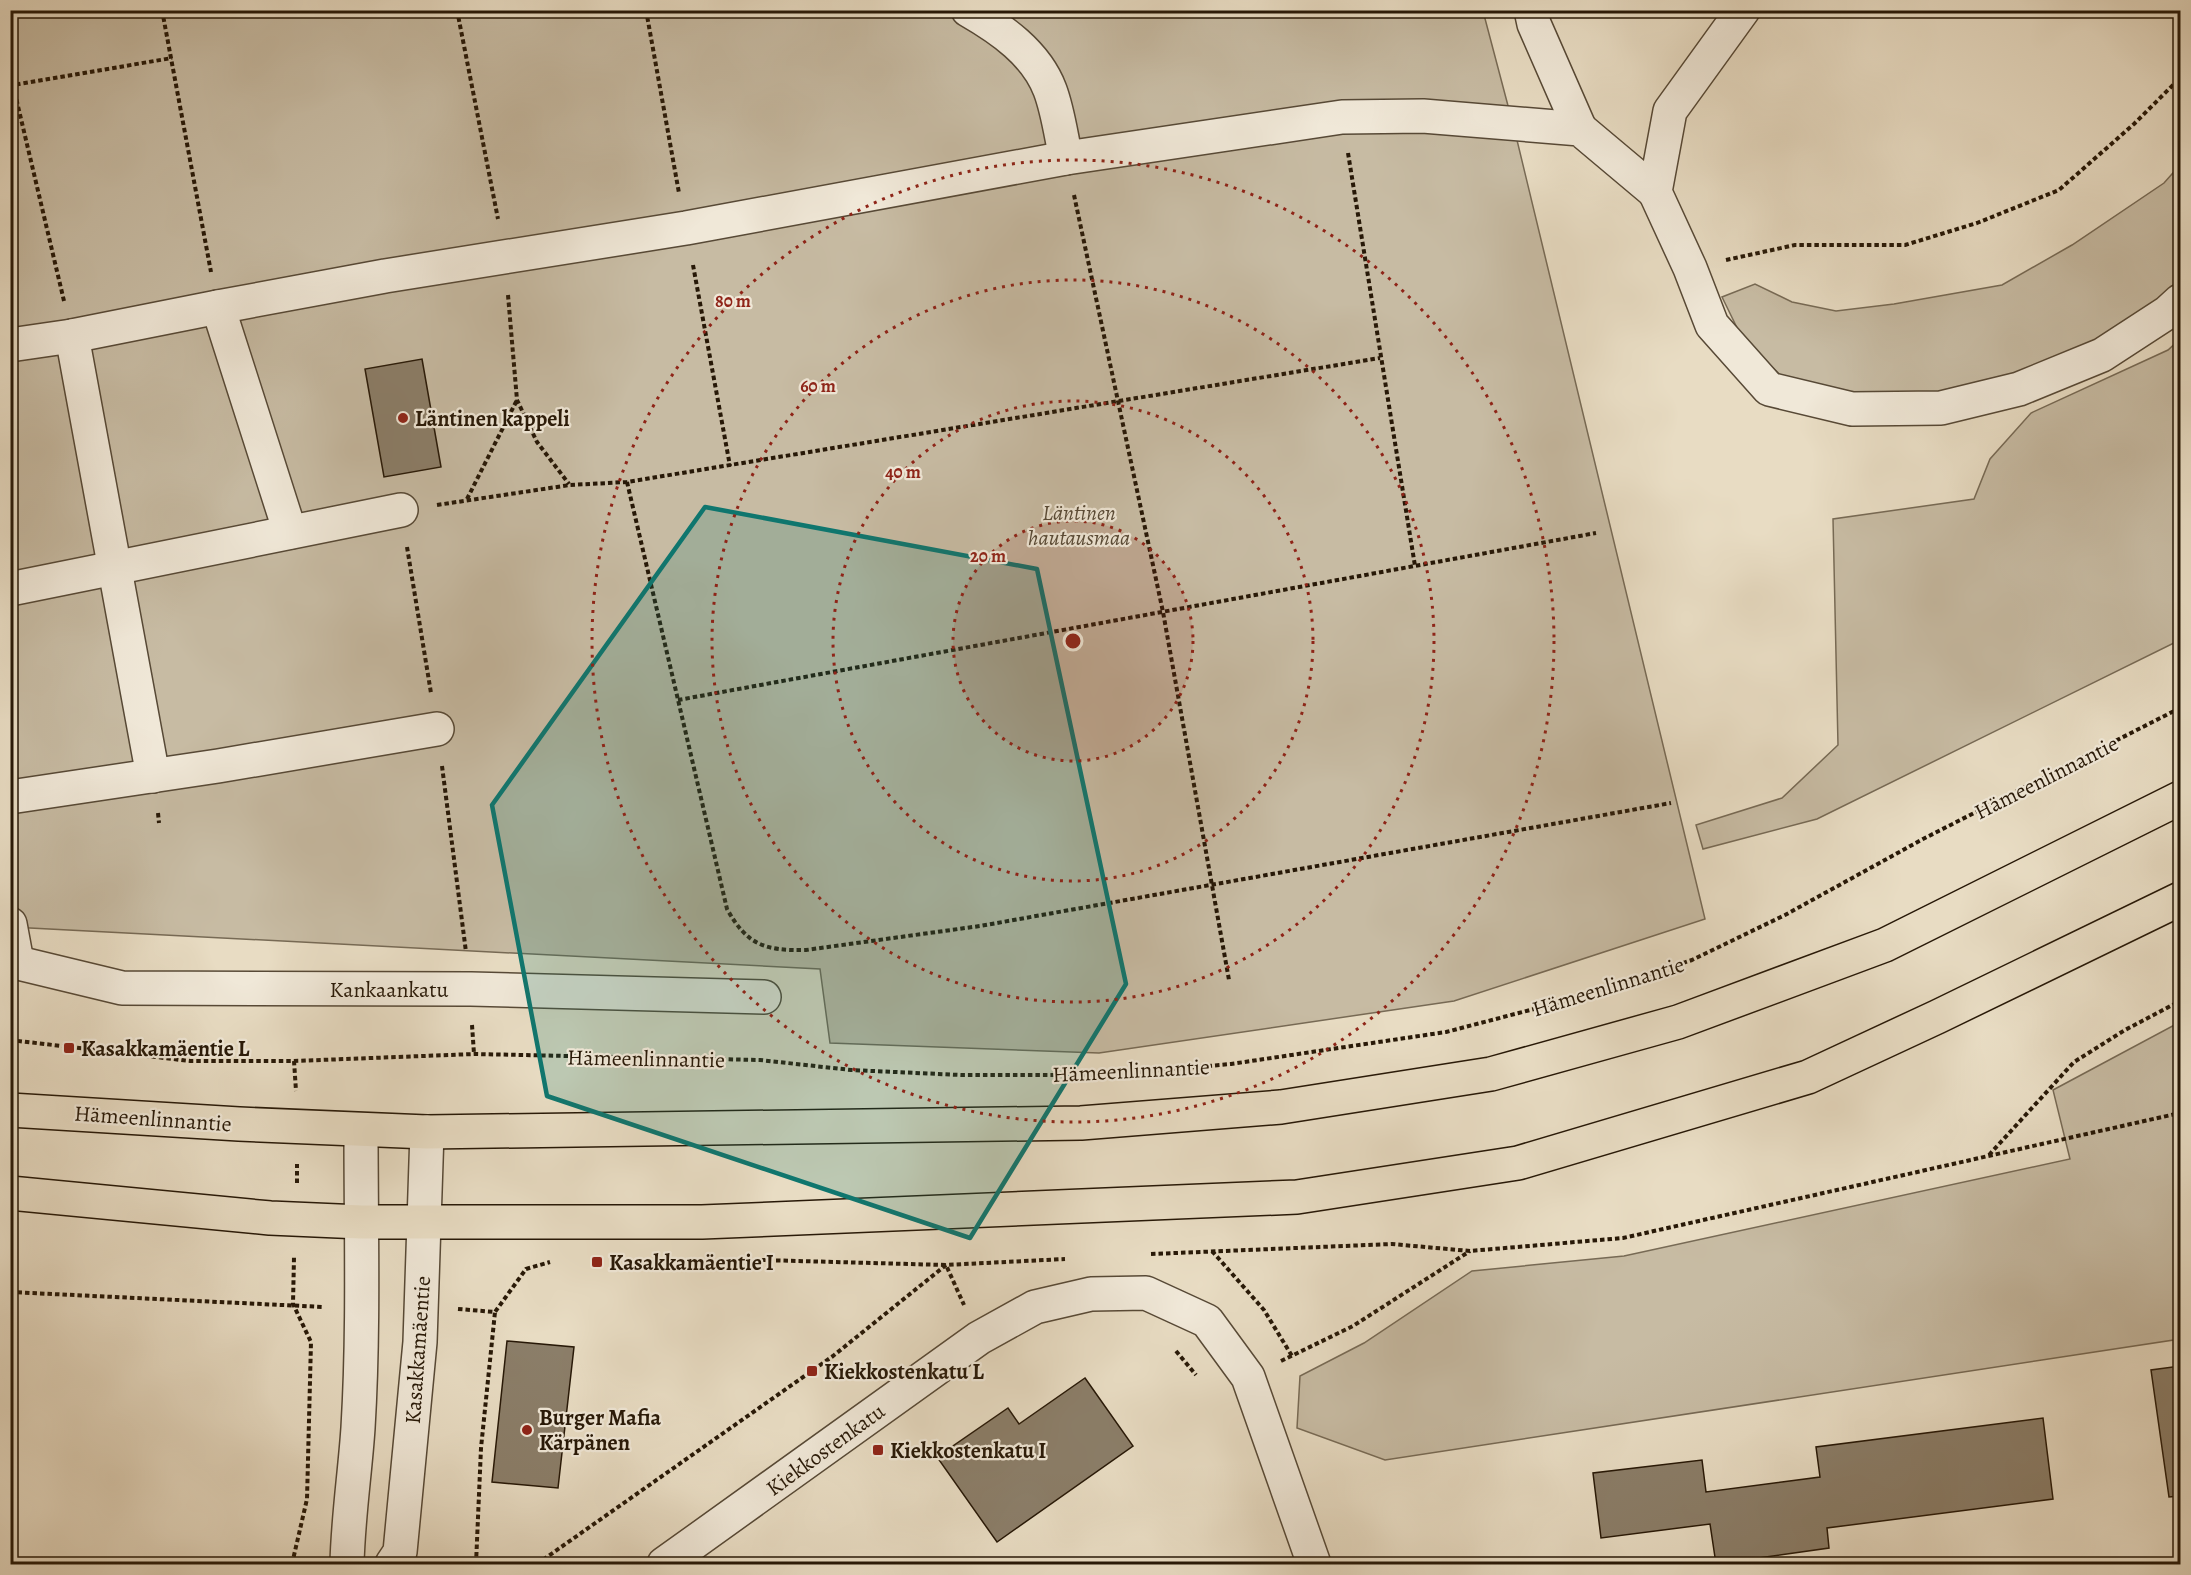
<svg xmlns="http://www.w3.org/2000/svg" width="2191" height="1575" font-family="Alegreya,serif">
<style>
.green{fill:#c7bba3;stroke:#776a55;stroke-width:1.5}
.building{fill:#8b7e69;stroke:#271807;stroke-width:1.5}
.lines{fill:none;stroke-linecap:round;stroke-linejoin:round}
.minor-casing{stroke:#574936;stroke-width:36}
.major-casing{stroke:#271807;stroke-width:36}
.path{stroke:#271807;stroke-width:4;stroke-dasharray:4.5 3;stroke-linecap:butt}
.minor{stroke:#f0e8d8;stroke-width:33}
.major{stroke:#e8dcc3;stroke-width:33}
.marked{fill:#0f766e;fill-opacity:0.2;stroke:#0f766e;stroke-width:4.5;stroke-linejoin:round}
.ring{fill:none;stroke:#8f2418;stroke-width:3;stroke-dasharray:3 6}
.poi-dot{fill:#8f2418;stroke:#f0e8d8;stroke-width:2}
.labels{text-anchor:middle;stroke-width:4.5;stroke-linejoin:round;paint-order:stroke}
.poi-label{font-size:22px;font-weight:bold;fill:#271807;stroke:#f0e8d8;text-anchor:start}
.park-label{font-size:22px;font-style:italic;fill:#574936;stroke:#f0e8d8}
.street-label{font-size:22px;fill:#271807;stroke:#f0e8d8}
.centre{fill:#8f2418;stroke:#f0e8d8;stroke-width:3}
.ring-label{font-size:18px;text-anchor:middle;font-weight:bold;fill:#8f2418;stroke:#f0e8d8;stroke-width:4.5;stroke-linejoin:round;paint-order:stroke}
</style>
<rect width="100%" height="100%" fill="#e8dcc3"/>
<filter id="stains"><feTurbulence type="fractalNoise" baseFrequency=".00333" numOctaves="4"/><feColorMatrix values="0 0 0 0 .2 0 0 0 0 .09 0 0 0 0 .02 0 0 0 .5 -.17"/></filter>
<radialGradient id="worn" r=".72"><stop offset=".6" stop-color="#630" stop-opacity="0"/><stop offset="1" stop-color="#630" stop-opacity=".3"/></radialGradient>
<g class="green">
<polygon points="10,11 1483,11 1516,136 1705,919 1454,1001 1099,1053 830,1043 820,969 11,927"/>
<polygon points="2180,165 2180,280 2124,330 2041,372 1926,395 1851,397 1789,383 1743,340 1722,297 1755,284 1792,302 1836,311 1894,304 2002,285 2072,245 2164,183"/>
<polygon points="2180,339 2180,640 1817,819 1703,849 1696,825 1782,798 1838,745 1833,519 1974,499 1990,459 2031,413 2168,350"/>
<polygon points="2180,1022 2180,1339 1385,1460 1297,1428 1300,1376 1364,1343 1472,1271 1624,1256 2070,1159 2053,1090"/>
</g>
<g class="building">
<polygon points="422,359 441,467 384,477 365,369"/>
<polygon points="507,1341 574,1347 558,1488 492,1482"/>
<polygon points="2180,1366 2180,1496 2169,1497 2151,1370"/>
<polygon points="1085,1378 1133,1446 997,1542 937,1457 1008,1408 1019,1424"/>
<polygon points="2043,1418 2053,1499 1827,1528 1829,1548 1716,1564 1710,1524 1601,1538 1593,1473 1702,1460 1706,1492 1820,1477 1816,1447"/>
</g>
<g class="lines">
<g class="minor-casing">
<g id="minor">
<path d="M968,10c33,19 68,43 82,80 8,21 11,46 16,68"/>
<polyline points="1531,10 1534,24 1580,129"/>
<polyline points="1743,10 1670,111 1655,192 1690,268 1712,325 1769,389 1852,409 1941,408 2019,389 2102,355 2168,312 2180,301"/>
<polyline points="218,307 290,532"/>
<polyline points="72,336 153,776"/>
<polyline points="10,345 72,336 218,307 385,276 686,228 1066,158 1342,117 1423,116 1580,129 1655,192"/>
<polyline points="10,589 401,510"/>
<polyline points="10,797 218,766 437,729"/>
<polyline points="10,924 17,962"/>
<polyline points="10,961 122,988 471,989 764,997"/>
<path d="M347,1564c1,-46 8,-91 11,-136 6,-99 3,-199 3,-298"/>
<polyline points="392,1564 400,1552 420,1342 427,1132"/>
<polyline points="664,1564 979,1338 1035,1307 1091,1294 1146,1293 1207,1321 1248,1377 1314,1564"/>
</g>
</g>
<g class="major-casing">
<g id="major">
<polyline points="10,1110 239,1124 427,1132 1081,1123 1281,1107 1491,1074 1678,1022 1885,945 2180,798"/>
<polyline points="10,1193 270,1218 361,1222 702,1222 1297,1197 1518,1163 1808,1077 1937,1017 2180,899"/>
</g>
</g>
<g class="path">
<polyline points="162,10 211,272"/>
<polyline points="457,10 498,219"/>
<polyline points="646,10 679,193"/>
<polyline points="1348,153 1415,566"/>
<polyline points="1074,195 1163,612 1229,980"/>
<polyline points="1726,260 1795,245 1905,245 1977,223 2059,190 2134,124 2180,78"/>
<polyline points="693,265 730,466"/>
<polyline points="508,295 517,400 537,442 569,484"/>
<polyline points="64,301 13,85 172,58"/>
<path d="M627,482l100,427c20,36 38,42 79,41l174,-24 691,-123"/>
<polyline points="467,499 517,400"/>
<polyline points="437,505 570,485 627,482 1380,358"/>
<polyline points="407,547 431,693"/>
<polyline points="678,700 1596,533"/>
<polyline points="442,766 466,952"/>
<polyline points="158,813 159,823"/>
<polyline points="472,1025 474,1054"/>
<polyline points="10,1040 190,1061 294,1061 474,1054 760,1060 851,1070 961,1075 1106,1075 1231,1064 1446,1032 1576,998 1692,960 1785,915 1923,839 2180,708"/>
<polyline points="294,1061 296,1091"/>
<polyline points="1989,1155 2074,1062 2125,1030 2180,1001"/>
<polyline points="297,1183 297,1164"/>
<polyline points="1212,1251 1264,1310 1292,1356"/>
<polyline points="1151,1254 1392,1244 1470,1251 1623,1238 2180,1113"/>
<polyline points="761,1260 946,1265 964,1305"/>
<polyline points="10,1292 324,1307"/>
<polyline points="458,1309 495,1312 526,1269 550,1262"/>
<polyline points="1176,1351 1196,1375"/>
<polyline points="1281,1361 1353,1326 1470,1251"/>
<polyline points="292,1564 307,1499 311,1342 293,1304 294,1257"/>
<polyline points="476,1564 481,1448 495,1312"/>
<polyline points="537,1564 833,1356 946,1265 1065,1259"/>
</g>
<use href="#minor" class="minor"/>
<use href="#major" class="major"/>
</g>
<path class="marked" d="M705,507l332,62 89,415 -156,254 -423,-142 -55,-291z"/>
<circle cx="1073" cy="641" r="120" fill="#8f2418" fill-opacity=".12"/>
<g class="ring">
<circle cx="1073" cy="641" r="120"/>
<circle cx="1073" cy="641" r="240"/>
<circle cx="1073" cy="641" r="361"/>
<circle cx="1073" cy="641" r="481"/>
</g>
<g class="poi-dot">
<circle cx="403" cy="418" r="6"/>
<rect x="63" y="1042" width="12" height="12" rx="3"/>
<rect x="591" y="1256" width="12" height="12" rx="3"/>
<rect x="806" y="1365" width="12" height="12" rx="3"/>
<circle cx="527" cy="1430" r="6"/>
<rect x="872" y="1444" width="12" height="12" rx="3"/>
</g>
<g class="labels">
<g class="poi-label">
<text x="415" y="426">Läntinen kappeli</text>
<text x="81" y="1056">Kasakkamäentie L</text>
<text x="609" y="1270">Kasakkamäentie I</text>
<text x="824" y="1379">Kiekkostenkatu L</text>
<text x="539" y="1425">Burger Mafia<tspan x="539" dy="25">Kärpänen</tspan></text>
<text x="890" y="1458">Kiekkostenkatu I</text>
</g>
<g class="park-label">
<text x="1079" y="520">Läntinen<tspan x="1079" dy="25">hautausmaa</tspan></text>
</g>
<g class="street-label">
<text transform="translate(2046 777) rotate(-27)" y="8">Hämeenlinnantie</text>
<text transform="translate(1608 986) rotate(-17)" y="8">Hämeenlinnantie</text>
<text x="389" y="997">Kankaankatu</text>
<text transform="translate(646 1058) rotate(1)" y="8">Hämeenlinnantie</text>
<text transform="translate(1131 1070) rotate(-3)" y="8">Hämeenlinnantie</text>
<text transform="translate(153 1118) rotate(4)" y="8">Hämeenlinnantie</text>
<text transform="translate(417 1350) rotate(-86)" y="8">Kasakkamäentie</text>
<text transform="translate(825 1449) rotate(-36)" y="8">Kiekkostenkatu</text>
</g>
</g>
<circle cx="1073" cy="641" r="9" class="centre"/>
<g class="ring-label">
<text x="733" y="307">80 m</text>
<text x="818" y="392">60 m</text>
<text x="903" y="478">40 m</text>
<text x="988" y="562">20 m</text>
</g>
<rect width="2191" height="1575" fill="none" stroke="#e8dcc3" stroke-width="36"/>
<rect x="12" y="12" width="2167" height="1551" fill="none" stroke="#271807" stroke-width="3"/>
<rect x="18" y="18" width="2155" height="1539" fill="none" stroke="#271807" stroke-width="1.5"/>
<rect width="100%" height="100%" filter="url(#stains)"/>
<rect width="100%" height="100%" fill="url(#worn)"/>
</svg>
